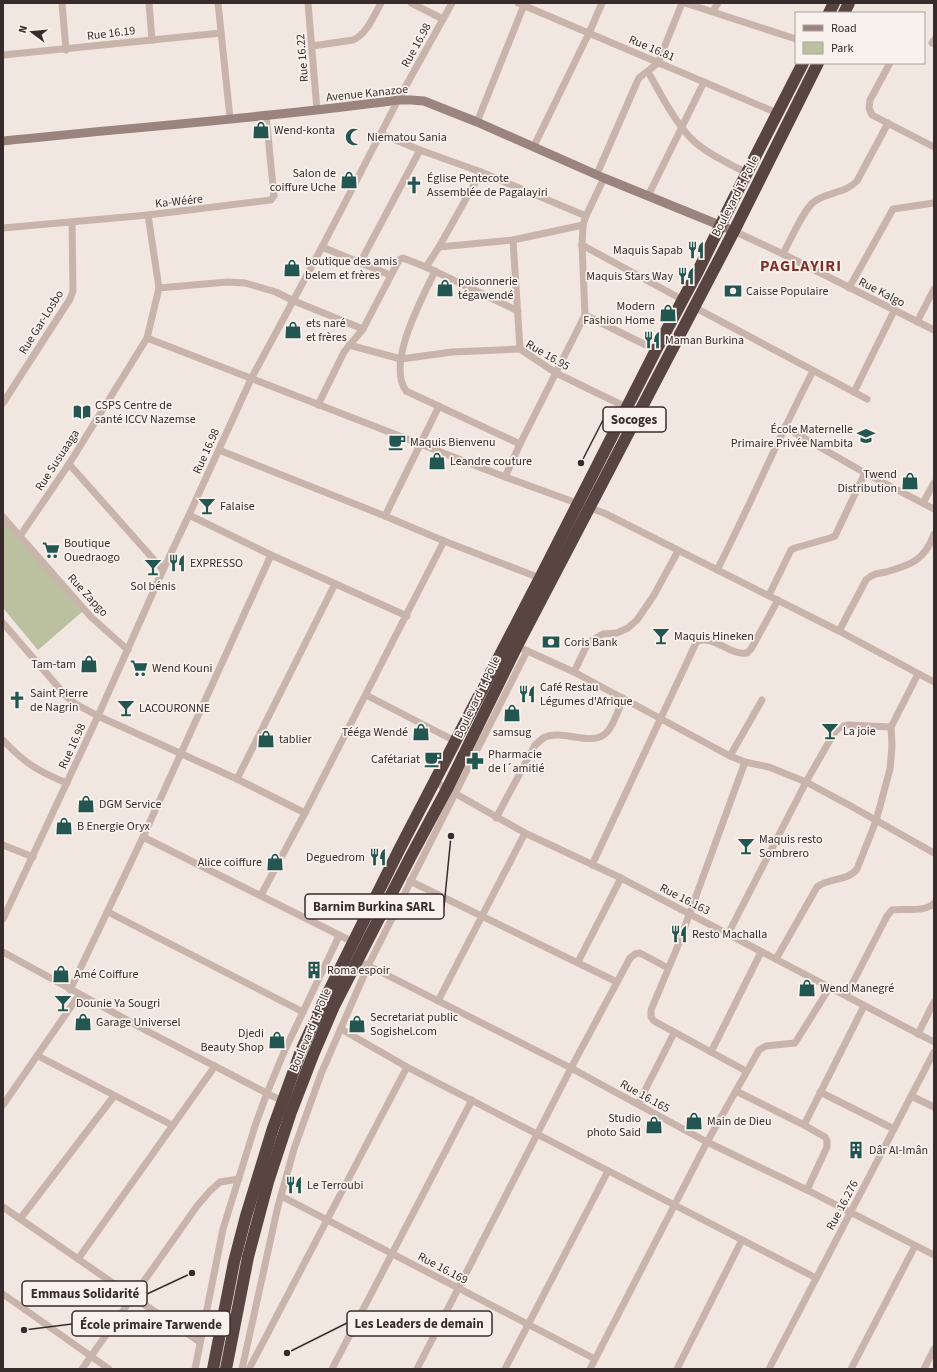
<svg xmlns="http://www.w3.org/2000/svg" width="937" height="1372" font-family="'Source Sans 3',sans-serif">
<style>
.green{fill:#bac0a0}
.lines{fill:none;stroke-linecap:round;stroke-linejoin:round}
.street{stroke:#c9b4ac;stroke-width:7}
.secondary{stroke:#9c847e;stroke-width:9}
.highway{stroke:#584542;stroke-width:12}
.labels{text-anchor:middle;stroke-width:3.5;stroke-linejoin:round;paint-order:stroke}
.street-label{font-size:12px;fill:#372c2b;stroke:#f9f1ec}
.poi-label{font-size:12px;fill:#372c2b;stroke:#f9f1ec;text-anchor:start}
.district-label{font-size:16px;font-weight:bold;letter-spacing:1px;fill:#813029;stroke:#f9f1ec}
.leader{fill:none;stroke:#372c2b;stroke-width:1.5}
.callout-dot{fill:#372c2b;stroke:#f9f1ec;stroke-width:1.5}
.callout{fill:#f9f1ec;stroke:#372c2b;stroke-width:1.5}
.callout-label{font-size:13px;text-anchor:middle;font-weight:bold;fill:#372c2b}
</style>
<rect width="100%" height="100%" fill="#f1e6e0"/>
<polygon class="green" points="3,516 83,611 38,650 3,608"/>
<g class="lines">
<g class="street">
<polyline points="62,3 66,50"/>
<polyline points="149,3 152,40"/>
<polyline points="218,3 230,118"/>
<polyline points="308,3 317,110"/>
<polyline points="411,3 443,19"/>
<polyline points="518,3 777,113"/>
<polyline points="685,3 796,39"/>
<polyline points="713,11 718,3"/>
<polyline points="932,43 934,40"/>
<path d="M312,46l41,-6c14,-6 21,-25 28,-37"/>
<polyline points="3,55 221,33"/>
<polyline points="890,63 870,100 869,108 872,115 934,147"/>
<path d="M648,72c13,22 29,55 48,71 15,13 34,21 51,30"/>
<polyline points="477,122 524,5"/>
<polyline points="381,134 420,150 481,172 586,216"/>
<polyline points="534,146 589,33 602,3"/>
<polyline points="597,174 637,82 639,78 658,63 682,3"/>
<polyline points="648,196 704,82"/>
<polyline points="3,228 148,215 271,200 274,196 266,115"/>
<polyline points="734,231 783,254 934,330"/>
<polyline points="513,240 520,349"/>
<polyline points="582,245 683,300"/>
<polyline points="322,247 390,275"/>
<polyline points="439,247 513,240 583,225"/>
<path d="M783,254c7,-13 21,-46 32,-53 13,-9 31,-8 42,-20l31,-58"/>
<polyline points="360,263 420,150"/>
<polyline points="426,267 439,247 481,172"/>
<path d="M435,271c-13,28 -49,92 -29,120l114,53"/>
<polyline points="159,288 227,282 245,283 276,292 294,301 363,329 344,352 318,405"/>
<polyline points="849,288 893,209 934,203"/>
<polyline points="694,307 867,399"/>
<polyline points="585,315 656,350"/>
<polyline points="917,322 934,289"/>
<polyline points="363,329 399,260 403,258 426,267 518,311"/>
<polyline points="147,338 505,477 604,513 839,631 934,682"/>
<polyline points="349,345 401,359 452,352 520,349 556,373 626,407"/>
<polyline points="854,392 894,311"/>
<polyline points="3,403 70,299 73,291 72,222"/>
<polyline points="785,427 865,473 934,509"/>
<polyline points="219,450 385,516 444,541 540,578"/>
<polyline points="69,464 163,570"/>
<polyline points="505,477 520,444 585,315 582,245 583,225 586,216 604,178"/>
<polyline points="923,503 934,483"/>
<polyline points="189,515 271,555 407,616"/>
<polyline points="385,516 439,406"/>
<polyline points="3,517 91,617 128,650"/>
<polyline points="20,536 69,464 147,338 159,288 148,215"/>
<path d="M717,570c34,-66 62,-134 96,-199"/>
<polyline points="769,595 791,550 795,548 830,538 835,536 865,473"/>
<polyline points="3,623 66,696 74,703 98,716 237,779 305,813"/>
<path d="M839,631l27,-51c6,-6 12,-7 20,-8 25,-7 39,-12 48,-38"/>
<polyline points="523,649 574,672 730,756 745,762 769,767 806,782 849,805 934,853"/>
<polyline points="574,672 588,643 603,634 617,633 628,628 637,620 654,595 678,551"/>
<polyline points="366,695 455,741"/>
<path d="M3,740c20,22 36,32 64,43"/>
<polyline points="730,756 762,700"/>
<polyline points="745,762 677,948 651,1010 651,1017 654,1021 746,1071"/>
<polyline points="237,779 335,584"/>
<polyline points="435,782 525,833 621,878 934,1042"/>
<path d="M496,818l39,-73c3,-2 6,-6 10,-8 18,-8 48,11 62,-5 7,-7 12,-24 16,-34"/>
<polyline points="143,837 353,942"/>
<polyline points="3,845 33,857"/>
<path d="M592,865l104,-222 2,-2c16,-6 32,15 49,12l4,-4 27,-49"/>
<polyline points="410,881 617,982"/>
<polyline points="261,895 305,813 444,541"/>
<polyline points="108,912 303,1012"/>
<polyline points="3,919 98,716 163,570 189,515 251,379 322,247 398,100 452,3"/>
<polyline points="728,934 806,782 834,733 840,727 848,725 891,727"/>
<polyline points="3,952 149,1032 282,1101"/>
<path d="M776,959l41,-72c12,-10 30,-5 40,-18l19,-48 14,-52 2,-23 -1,-19 27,-53"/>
<polyline points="578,962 621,878"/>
<polyline points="365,964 571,1068 707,1142 807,1190 934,1255"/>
<polyline points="70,990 143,837 271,555"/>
<path d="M846,996l41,-80 5,-6c12,-2 33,3 42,-7"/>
<polyline points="438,1001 525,833"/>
<polyline points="341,1029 407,1067 816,1278"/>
<polyline points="918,1034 934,1002"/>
<polyline points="711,1052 761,952"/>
<polyline points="38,1056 172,1125"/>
<polyline points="736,1091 804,1125 825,1137 827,1141 827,1147 807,1190"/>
<polyline points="820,1092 894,1129"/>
<polyline points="911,1096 934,1107"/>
<polyline points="638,1104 674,1033"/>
<polyline points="3,1105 79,995"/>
<polyline points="804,1125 864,1006"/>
<polyline points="281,1196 595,1359"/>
<polyline points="3,1207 133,1297 200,1342"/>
<polyline points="20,1219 114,1096"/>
<polyline points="78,1259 215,1066"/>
<polyline points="3,1294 109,1369"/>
<polyline points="82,1369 197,1206 210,1191 220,1182 239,1179"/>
<polyline points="195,1369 223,1229 255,1126 267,1093 284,1052 339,936"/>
<polyline points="242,1369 278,1206 294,1149 321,1074 368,966 527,651"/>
<polyline points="249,1369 407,1067"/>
<polyline points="332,1369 472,1100"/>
<polyline points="417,1369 571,1068 630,958 635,954 640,953 668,968"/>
<polyline points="505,1369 608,1171"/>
<polyline points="590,1369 707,1142 759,1050 766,1046 795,1043 830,987"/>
<polyline points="677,1369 742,1240"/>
<polyline points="769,1369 934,1052"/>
<polyline points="851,1369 915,1246"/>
<polyline points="924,1369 934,1349"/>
</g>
<path class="secondary" d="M3,141c132,-14 264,-23 395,-41h13l13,1 53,21 127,56 130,53"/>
<g class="highway">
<polyline points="829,13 834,3"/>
<polyline points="844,13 849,3"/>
<polyline points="213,1369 234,1262 246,1216 273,1128 301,1051 322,1005 400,848 540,578 656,350 697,273 732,202 803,63"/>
<polyline points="226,1369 248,1257 268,1182 291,1112 313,1055 334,1006 411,856 447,789 517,646 734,231 818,63"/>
</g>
</g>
<defs>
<g id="shop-bare" transform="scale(1.38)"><path d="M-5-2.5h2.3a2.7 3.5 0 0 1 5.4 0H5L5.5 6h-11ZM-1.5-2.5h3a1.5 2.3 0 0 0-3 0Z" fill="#235651" stroke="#f9f1ec" stroke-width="2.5" paint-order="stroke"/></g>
<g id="mosque-bare" transform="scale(1.38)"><path d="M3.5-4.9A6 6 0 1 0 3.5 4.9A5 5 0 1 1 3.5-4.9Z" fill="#235651" stroke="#f9f1ec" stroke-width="2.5" paint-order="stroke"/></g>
<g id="church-bare" transform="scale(1.38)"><path d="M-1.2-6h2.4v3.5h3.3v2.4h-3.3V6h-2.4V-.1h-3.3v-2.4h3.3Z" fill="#235651" stroke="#f9f1ec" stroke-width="2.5" paint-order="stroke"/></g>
<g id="restaurant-bare" transform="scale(1.38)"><path d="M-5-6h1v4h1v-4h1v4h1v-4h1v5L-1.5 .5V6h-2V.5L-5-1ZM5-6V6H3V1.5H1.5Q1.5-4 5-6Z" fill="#235651" stroke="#f9f1ec" stroke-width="2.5" paint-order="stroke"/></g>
<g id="bank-bare" transform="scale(1.38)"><path d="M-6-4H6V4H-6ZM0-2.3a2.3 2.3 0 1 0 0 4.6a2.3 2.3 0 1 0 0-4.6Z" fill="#235651" stroke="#f9f1ec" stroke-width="2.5" paint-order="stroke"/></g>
<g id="library-bare" transform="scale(1.38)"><path d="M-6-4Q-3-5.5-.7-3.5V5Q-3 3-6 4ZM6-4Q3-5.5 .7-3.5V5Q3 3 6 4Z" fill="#235651" stroke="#f9f1ec" stroke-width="2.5" paint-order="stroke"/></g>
<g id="school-bare" transform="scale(1.38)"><path d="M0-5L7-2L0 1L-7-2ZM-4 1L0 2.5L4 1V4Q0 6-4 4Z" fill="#235651" stroke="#f9f1ec" stroke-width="2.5" paint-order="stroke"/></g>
<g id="cafe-bare" transform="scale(1.38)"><path d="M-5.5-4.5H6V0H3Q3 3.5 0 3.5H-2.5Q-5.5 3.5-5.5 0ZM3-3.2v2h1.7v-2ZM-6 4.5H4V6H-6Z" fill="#235651" stroke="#f9f1ec" stroke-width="2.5" paint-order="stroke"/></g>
<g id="bar-bare" transform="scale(1.38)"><path d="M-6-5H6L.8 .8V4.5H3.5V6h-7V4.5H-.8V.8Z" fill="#235651" stroke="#f9f1ec" stroke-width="2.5" paint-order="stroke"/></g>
<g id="supermarket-bare" transform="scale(1.38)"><path d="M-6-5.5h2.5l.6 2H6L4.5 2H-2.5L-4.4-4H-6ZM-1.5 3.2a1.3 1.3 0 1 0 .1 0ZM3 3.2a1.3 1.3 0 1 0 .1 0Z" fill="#235651" stroke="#f9f1ec" stroke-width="2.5" paint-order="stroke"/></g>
<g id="pharmacy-bare" transform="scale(1.38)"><path d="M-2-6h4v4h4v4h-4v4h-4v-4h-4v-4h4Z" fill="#235651" stroke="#f9f1ec" stroke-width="2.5" paint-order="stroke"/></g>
<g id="building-bare" transform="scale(1.38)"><path d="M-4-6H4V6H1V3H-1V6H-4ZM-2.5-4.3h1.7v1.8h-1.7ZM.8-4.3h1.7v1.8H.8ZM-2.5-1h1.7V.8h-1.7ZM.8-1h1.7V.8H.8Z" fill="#235651" stroke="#f9f1ec" stroke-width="2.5" paint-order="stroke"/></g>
</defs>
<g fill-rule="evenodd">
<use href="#shop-bare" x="261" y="130"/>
<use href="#mosque-bare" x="354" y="137"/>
<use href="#shop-bare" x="349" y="180"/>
<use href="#church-bare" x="414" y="185"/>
<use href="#restaurant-bare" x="696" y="250"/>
<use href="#shop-bare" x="292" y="268"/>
<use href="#restaurant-bare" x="686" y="276"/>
<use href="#shop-bare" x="445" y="288"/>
<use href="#bank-bare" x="733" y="291"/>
<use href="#shop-bare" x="668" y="313"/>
<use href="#shop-bare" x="293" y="330"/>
<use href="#restaurant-bare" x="652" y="340"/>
<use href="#library-bare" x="82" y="412"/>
<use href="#school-bare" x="866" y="436"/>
<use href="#cafe-bare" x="397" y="442"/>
<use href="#shop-bare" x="437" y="461"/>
<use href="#shop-bare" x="910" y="481"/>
<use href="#bar-bare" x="207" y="506"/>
<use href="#supermarket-bare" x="51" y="550"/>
<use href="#restaurant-bare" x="177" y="563"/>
<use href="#bar-bare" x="153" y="567"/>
<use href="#bar-bare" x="661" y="636"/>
<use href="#bank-bare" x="551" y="642"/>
<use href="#shop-bare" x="89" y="664"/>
<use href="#supermarket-bare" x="139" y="668"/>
<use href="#restaurant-bare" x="527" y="694"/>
<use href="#church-bare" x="17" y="700"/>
<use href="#bar-bare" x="126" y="708"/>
<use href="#shop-bare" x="512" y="713"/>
<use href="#bar-bare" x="830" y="731"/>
<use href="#shop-bare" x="421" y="732"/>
<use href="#shop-bare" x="266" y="739"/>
<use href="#cafe-bare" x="433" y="759"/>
<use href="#pharmacy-bare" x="475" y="761"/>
<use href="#shop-bare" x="86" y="804"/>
<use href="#shop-bare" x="64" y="826"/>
<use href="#bar-bare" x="746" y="846"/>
<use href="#restaurant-bare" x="378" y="857"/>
<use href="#shop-bare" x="275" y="862"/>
<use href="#restaurant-bare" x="679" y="934"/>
<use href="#building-bare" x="314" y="970"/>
<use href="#shop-bare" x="61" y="974"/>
<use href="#shop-bare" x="807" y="988"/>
<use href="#bar-bare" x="63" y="1003"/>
<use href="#shop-bare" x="83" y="1022"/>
<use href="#shop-bare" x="357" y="1024"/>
<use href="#shop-bare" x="277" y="1040"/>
<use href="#shop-bare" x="694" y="1121"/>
<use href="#shop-bare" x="654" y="1125"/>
<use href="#building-bare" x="856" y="1150"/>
<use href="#restaurant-bare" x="294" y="1185"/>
</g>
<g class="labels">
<g class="street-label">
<text transform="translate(111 33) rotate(-7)" y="4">Rue 16.19</text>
<text transform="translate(416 45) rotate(-61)" y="4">Rue 16.98</text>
<text transform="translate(652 48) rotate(23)" y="4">Rue 16.81</text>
<text transform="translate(302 58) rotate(-95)" y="4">Rue 16.22</text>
<text transform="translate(367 93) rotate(-6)" y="4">Avenue Kanazoe</text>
<text transform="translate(735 196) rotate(-63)" y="4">Boulevard T. Polle</text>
<text transform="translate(179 201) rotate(-6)" y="4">Ka-Wéére</text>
<text transform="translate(882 292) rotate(27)" y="4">Rue Kalgo</text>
<text transform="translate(41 322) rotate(-58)" y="4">Rue Gar-Losbo</text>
<text transform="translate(548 355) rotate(30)" y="4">Rue 16.95</text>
<text transform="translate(206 451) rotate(-66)" y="4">Rue 16.98</text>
<text transform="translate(57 460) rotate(-57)" y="4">Rue Susuaaga</text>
<text transform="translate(88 595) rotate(47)" y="4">Rue Zapgo</text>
<text transform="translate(477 697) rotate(-64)" y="4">Boulevard T. Polle</text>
<text transform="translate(72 746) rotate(-65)" y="4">Rue 16.98</text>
<text transform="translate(685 899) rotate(27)" y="4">Rue 16.163</text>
<text transform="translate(310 1030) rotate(-67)" y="4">Boulevard T. Polle</text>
<text transform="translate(645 1096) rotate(29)" y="4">Rue 16.165</text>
<text transform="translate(842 1205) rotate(-62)" y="4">Rue 16.276</text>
<text transform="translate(443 1268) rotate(28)" y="4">Rue 16.169</text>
</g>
<g class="poi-label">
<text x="274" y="134">Wend-konta</text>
<text x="367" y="141">Niematou Sania</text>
<text x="336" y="177" text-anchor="end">Salon de<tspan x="336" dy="14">coiffure Uche</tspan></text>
<text x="427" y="182">Église Pentecote<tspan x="427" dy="14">Assemblée de Pagalayiri</tspan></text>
<text x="683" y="254" text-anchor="end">Maquis Sapab</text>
<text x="305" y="265">boutique des amis<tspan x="305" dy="14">belem et frères</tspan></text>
<text x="673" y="280" text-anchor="end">Maquis Stars Way</text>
<text x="458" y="285">poisonnerie<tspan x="458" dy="14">tégawendé</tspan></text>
<text x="746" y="295">Caisse Populaire</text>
<text x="655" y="310" text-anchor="end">Modern<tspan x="655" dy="14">Fashion Home</tspan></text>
<text x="306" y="327">ets naré<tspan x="306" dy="14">et frères</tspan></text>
<text x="665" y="344">Maman Burkina</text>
<text x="95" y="409">CSPS Centre de<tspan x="95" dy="14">santé ICCV Nazemse</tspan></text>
<text x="853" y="433" text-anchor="end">École Maternelle<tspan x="853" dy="14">Primaire Privée Nambita</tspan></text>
<text x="410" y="446">Maquis Bienvenu</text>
<text x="450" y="465">Leandre couture</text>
<text x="897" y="478" text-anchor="end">Twend<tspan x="897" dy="14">Distribution</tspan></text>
<text x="220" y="510">Falaise</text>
<text x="64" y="547">Boutique<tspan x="64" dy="14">Ouedraogo</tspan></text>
<text x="190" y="567">EXPRESSO</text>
<text x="153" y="590" text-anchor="middle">Sol bénis</text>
<text x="674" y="640">Maquis Hineken</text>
<text x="564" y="646">Coris Bank</text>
<text x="76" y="668" text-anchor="end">Tam-tam</text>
<text x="152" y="672">Wend Kouni</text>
<text x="540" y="691">Café Restau<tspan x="540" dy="14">Légumes d'Afrique</tspan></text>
<text x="30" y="697">Saint Pierre<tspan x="30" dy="14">de Nagrin</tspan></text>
<text x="139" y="712">LACOURONNE</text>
<text x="843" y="735">La joie</text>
<text x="408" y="736" text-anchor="end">Tééga Wendé</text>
<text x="512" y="736" text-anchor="middle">samsug</text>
<text x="279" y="743">tablier</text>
<text x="488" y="758">Pharmacie<tspan x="488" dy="14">de l´amitié</tspan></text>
<text x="420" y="763" text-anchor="end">Cafétariat</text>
<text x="99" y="808">DGM Service</text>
<text x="77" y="830">B Energie Oryx</text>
<text x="759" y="843">Maquis resto<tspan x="759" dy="14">Sombrero</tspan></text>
<text x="365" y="861" text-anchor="end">Deguedrom</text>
<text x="262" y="866" text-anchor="end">Alice coiffure</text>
<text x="692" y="938">Resto Machalla</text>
<text x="327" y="974">Roma espoir</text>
<text x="74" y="978">Amé Coiffure</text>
<text x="820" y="992">Wend Manegré</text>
<text x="76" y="1007">Dounie Ya Sougri</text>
<text x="370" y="1021">Secretariat public<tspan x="370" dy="14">Sogishel.com</tspan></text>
<text x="96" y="1026">Garage Universel</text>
<text x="264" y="1037" text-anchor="end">Djedi<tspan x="264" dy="14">Beauty Shop</tspan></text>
<text x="641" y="1122" text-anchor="end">Studio<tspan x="641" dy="14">photo Said</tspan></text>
<text x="707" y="1125">Main de Dieu</text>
<text x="869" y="1154">Dâr Al-Imân</text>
<text x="307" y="1189">Le Terroubi</text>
</g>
<g class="district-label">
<text x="801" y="271">PAGLAYIRI</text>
</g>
</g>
<path class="leader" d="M581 463L603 420M451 836L444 907M192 1273L147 1294M287 1353L347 1323M24 1330L72 1324"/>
<g class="callout-dot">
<circle cx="581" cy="463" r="4"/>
<circle cx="451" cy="836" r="4"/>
<circle cx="192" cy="1273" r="4"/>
<circle cx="287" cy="1353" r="4"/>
<circle cx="24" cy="1330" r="4"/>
</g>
<g class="callout">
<rect x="603" y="407" width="63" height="25" rx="4"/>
<rect x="305" y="894" width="139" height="25" rx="4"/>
<rect x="22" y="1281" width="125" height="25" rx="4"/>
<rect x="347" y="1311" width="145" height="25" rx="4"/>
<rect x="72" y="1311" width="158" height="25" rx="4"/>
</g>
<g class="callout-label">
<text x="634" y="424">Socoges</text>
<text x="374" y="911">Barnim Burkina SARL</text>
<text x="85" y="1298">Emmaus Solidarité</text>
<text x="419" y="1328">Les Leaders de demain</text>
<text x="151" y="1329">École primaire Tarwende</text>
</g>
<rect width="937" height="1372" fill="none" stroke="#372c2b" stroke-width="8"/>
<rect x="795" y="12" width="130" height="52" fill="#f9f1ec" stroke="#aba29f"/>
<rect x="803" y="25" width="20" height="6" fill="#9c847e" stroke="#aba29f"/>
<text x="831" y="32" font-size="12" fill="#372c2b">Road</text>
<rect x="803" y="42" width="20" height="12" fill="#bac0a0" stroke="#aba29f"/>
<text x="831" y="52" font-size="12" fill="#372c2b">Park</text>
<g transform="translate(32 32) rotate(286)" stroke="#f9f1ec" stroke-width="3" paint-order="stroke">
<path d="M0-3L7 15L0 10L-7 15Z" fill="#372c2b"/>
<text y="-6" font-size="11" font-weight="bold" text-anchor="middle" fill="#372c2b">N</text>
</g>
</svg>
